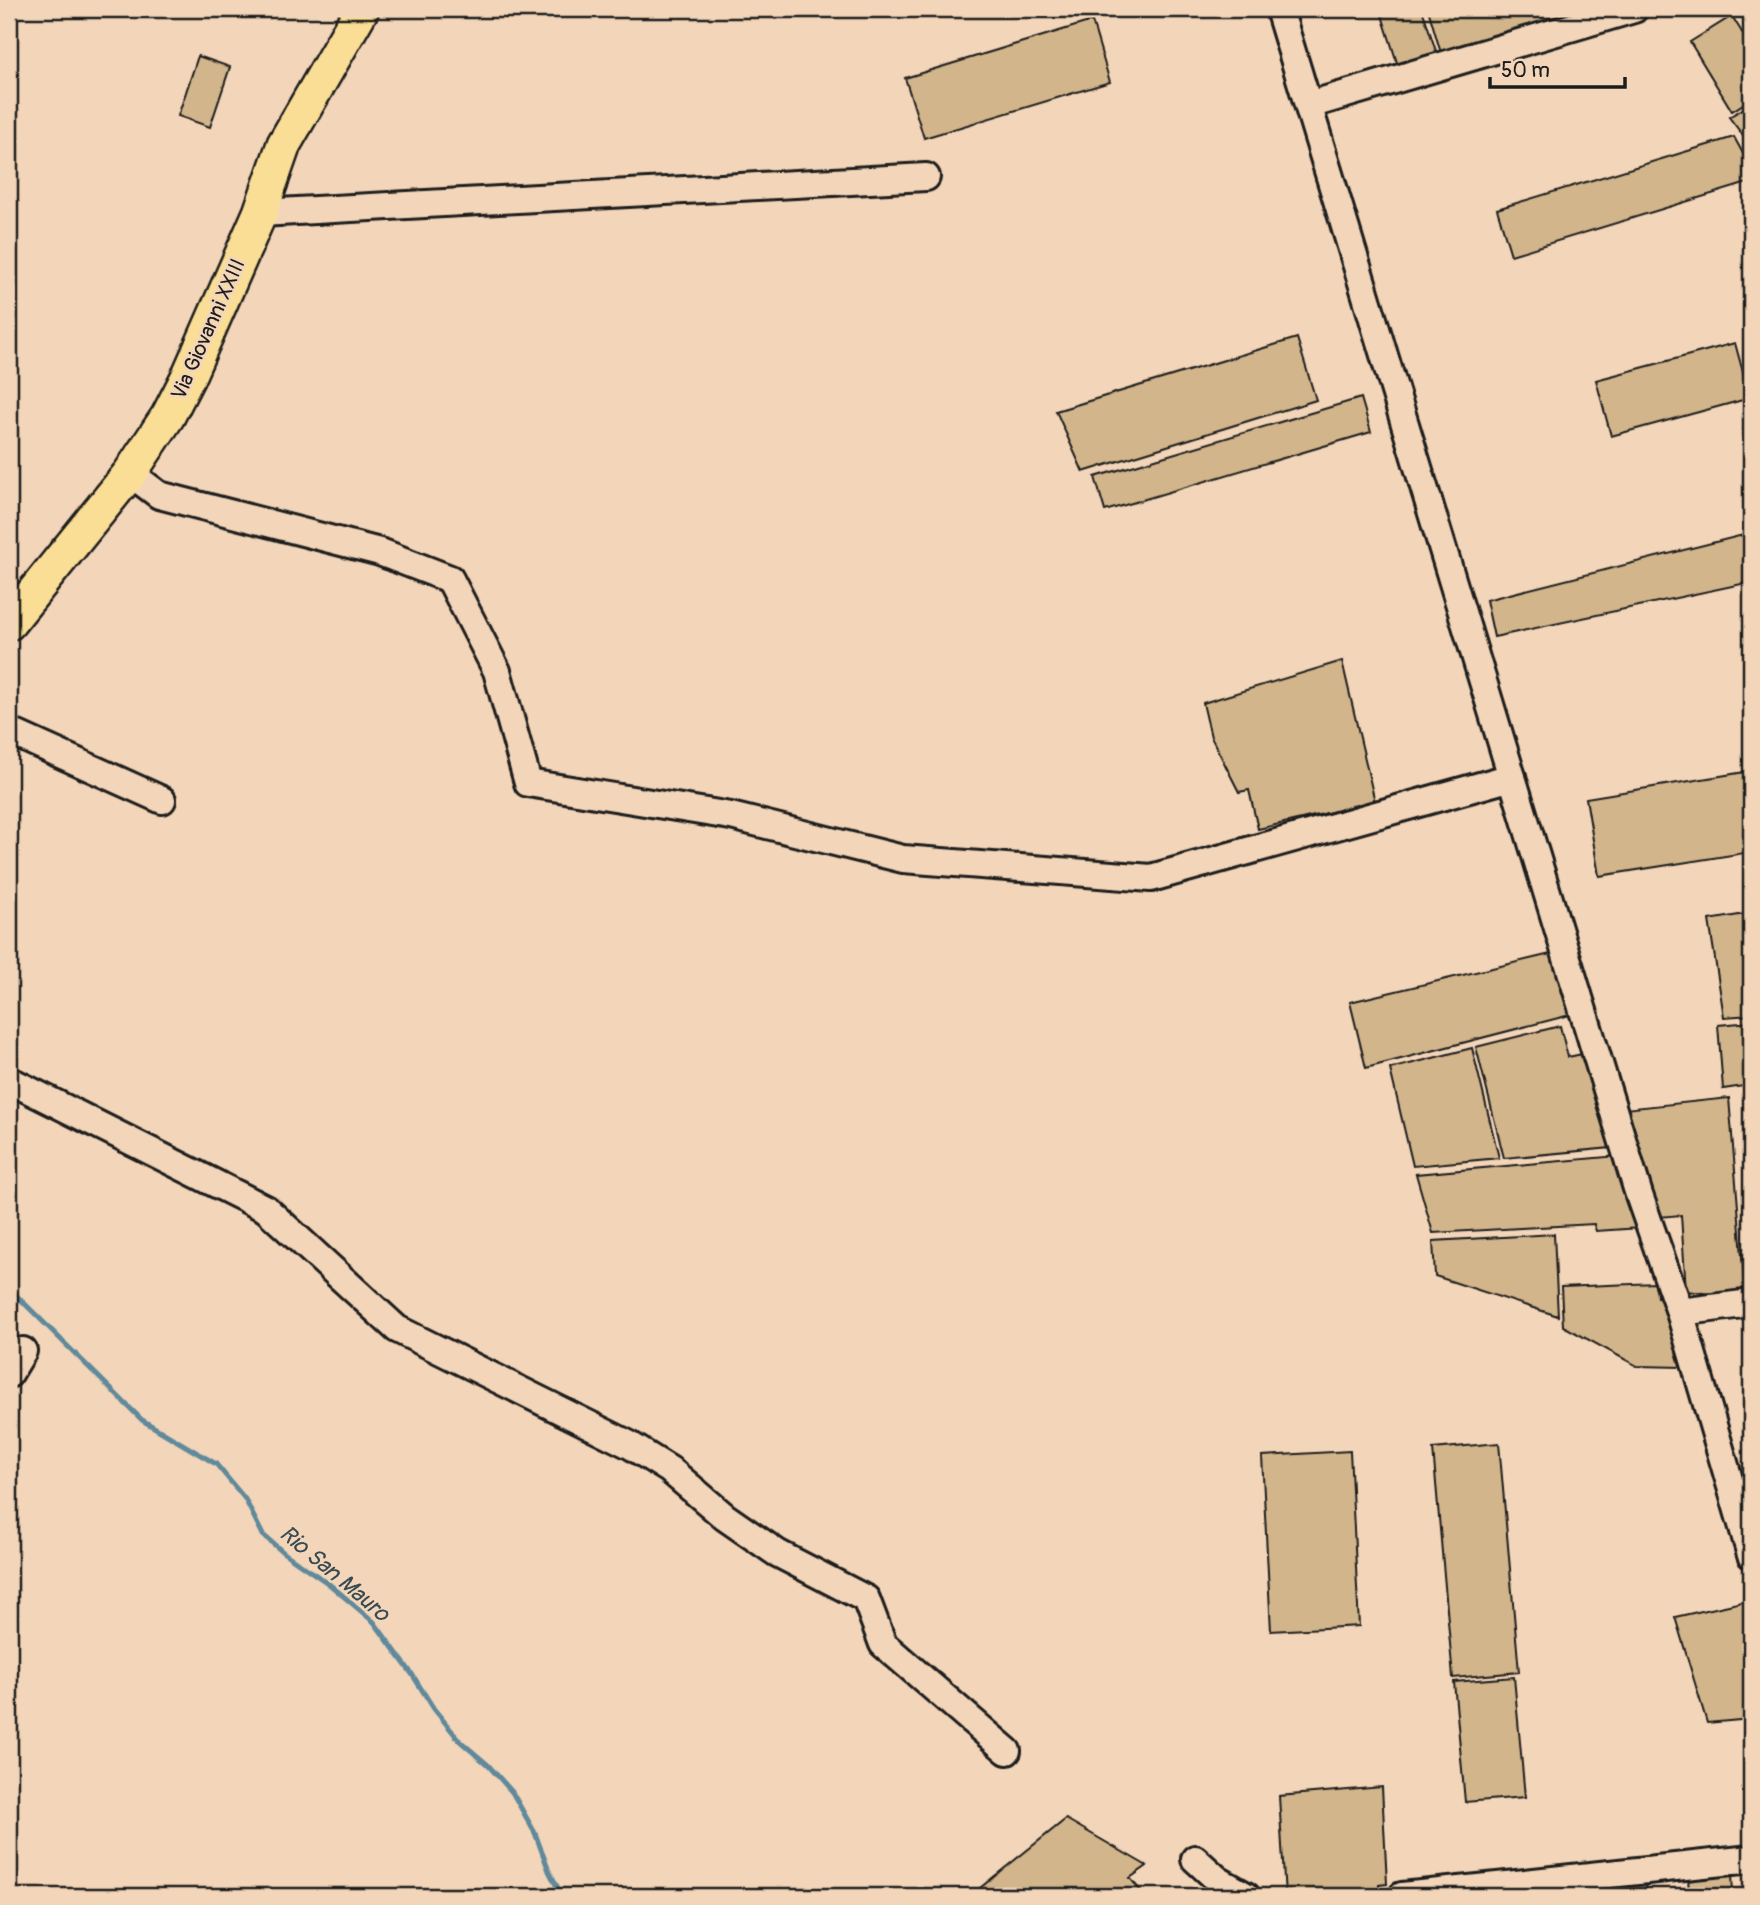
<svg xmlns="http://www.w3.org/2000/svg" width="1760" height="1905" font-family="Pangolin,sans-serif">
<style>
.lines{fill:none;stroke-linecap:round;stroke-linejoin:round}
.stream{stroke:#60899b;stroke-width:5}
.building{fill:#d2b58b;stroke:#1c1c1c;stroke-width:2}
.minor-casing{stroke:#1c1c1c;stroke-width:32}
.major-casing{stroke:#1c1c1c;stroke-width:38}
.minor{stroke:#f3d6b9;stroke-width:26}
.major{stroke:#fbde96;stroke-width:33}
.labels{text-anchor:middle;stroke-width:5;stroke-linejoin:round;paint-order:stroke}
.street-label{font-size:21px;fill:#1c1c1c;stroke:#f3d6b9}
.water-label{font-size:23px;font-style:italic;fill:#384a51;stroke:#f3d6b9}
</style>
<rect width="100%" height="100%" fill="#f3d6b9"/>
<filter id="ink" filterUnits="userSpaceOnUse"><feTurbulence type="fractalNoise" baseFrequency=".0143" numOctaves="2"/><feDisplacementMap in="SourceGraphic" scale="14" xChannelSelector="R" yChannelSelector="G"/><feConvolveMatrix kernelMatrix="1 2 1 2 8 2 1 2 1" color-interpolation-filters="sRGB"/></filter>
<g filter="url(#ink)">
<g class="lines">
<polyline class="stream" points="9,1288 142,1420 216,1464 245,1499 263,1535 284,1553 329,1584 374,1622 412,1674 434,1709 460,1741 488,1765 512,1792 535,1833 549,1871 562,1896"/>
</g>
<g class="building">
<polygon points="1380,9 1422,9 1439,60 1400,72"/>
<polygon points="1428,9 1581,9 1584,17 1443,60"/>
<polygon points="1732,16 1751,47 1751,99 1732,111 1690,42"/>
<polygon points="1092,21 1110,82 924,138 905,78"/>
<polygon points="198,56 230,67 210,127 178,116"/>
<polygon points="1751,104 1751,146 1729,117"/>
<polygon points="1734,137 1751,168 1751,182 1511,255 1497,209"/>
<polygon points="1297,338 1316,400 1083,472 1056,411"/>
<polygon points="1735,343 1750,398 1611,436 1596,380"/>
<polygon points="1361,398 1371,432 1105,511 1095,477"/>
<polygon points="1751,533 1751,582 1494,637 1486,600"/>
<polygon points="1342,661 1375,802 1258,829 1249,790 1239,792 1211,737 1203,703"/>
<polygon points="1751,771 1751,852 1599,876 1586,798"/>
<polygon points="1751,913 1751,1015 1724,1017 1709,920"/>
<polygon points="1555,953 1570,1015 1366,1068 1350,1002"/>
<polygon points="1751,1022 1751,1085 1723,1089 1718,1025"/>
<polygon points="1560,1026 1568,1057 1587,1053 1611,1148 1504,1158 1476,1047"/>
<polygon points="1472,1048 1499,1158 1413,1166 1390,1069"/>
<polygon points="1729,1098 1745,1292 1712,1294 1686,1291 1681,1215 1659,1217 1624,1109"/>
<polygon points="1618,1156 1640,1228 1596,1231 1594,1224 1433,1233 1416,1174"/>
<polygon points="1554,1234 1558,1316 1435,1276 1433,1241"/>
<polygon points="1656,1283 1657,1297 1661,1296 1683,1367 1637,1366 1563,1326 1561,1287"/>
<polygon points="1499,1443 1519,1672 1453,1678 1433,1449"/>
<polygon points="1350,1451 1359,1626 1271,1631 1262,1456"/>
<polygon points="1751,1600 1751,1719 1707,1723 1675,1617"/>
<polygon points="1514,1677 1525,1797 1465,1802 1454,1682"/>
<polygon points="1382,1787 1387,1884 1379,1885 1379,1892 1334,1896 1285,1896 1279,1796"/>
<polygon points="1066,1819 1147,1866 1130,1878 1145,1896 970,1896"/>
<polygon points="1732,1871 1733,1896 1689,1896 1688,1875"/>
<polygon points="1645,1879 1646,1896 1538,1896 1538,1891"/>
</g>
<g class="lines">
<g class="minor-casing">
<g id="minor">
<polyline points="1279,9 1512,777"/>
<polyline points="1309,105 1634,9"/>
<polyline points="260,213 926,177"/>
<polyline points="130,473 159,495 380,552 450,579 497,671 528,783 731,816 903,859 1151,878 1512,777 1639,1195 1680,1312 1751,1303"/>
<polyline points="9,731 162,800"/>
<polyline points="9,1080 266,1209 397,1329 630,1445 670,1470 725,1517 777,1553 866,1599 883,1644 1007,1751"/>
<polyline points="1680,1312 1751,1555"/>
<polyline points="9,1374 23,1351"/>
<polyline points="1195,1859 1218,1880 1246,1896"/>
<polyline points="1402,1896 1751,1859"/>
</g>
</g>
<g class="major-casing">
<polyline id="major" points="9,623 130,473 168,416 188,377 260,213 284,144 362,9"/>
</g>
<use href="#minor" class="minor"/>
<use href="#major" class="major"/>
</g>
</g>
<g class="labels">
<g class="street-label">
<text transform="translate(208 329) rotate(-66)" y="7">Via Giovanni XXIII</text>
</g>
<g class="water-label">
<text transform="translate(335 1573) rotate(40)" y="8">Rio San Mauro</text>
</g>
</g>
<rect width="1760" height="1905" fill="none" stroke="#f3d6b9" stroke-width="35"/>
<rect x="18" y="18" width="1725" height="1870" fill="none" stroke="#1c1c1c" stroke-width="2.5" filter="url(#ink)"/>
<path d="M1490 77v10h135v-10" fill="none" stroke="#1c1c1c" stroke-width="3.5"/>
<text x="1501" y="77" font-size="21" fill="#1c1c1c" stroke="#f3d6b9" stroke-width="5" paint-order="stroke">50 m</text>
</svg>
